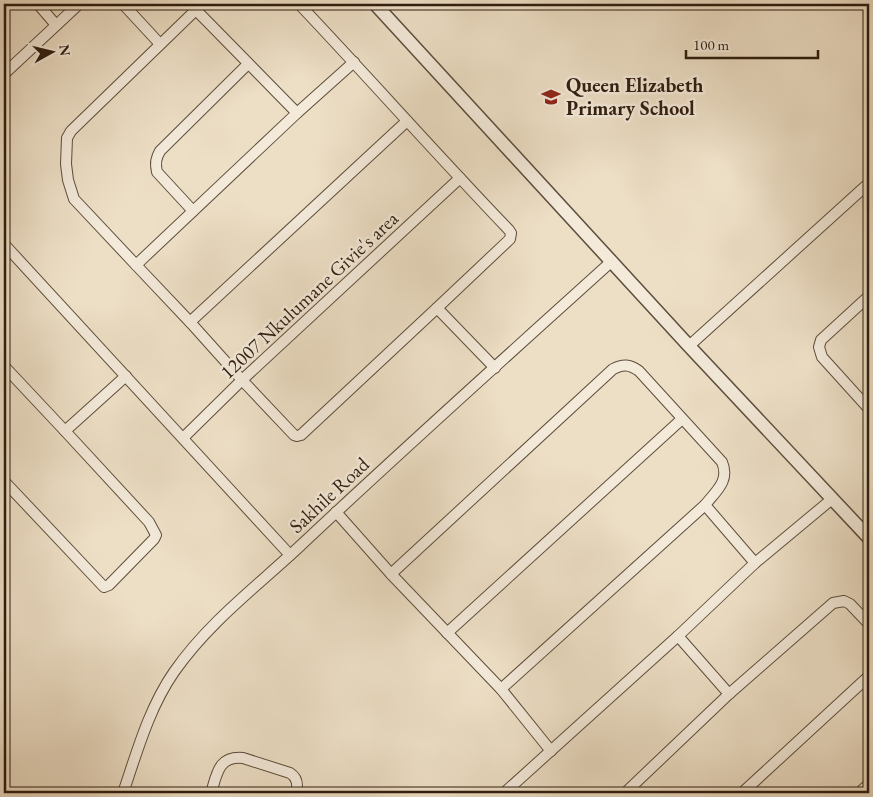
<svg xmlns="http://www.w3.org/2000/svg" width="873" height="797" font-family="'EB Garamond',serif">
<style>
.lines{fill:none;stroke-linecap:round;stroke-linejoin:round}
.minor-casing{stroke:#5e4d3c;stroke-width:12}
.tertiary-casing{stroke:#5e4d3c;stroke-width:15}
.minor{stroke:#f3eada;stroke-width:10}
.tertiary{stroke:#f3eada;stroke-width:12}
.labels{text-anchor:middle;stroke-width:5;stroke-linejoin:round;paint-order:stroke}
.poi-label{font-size:20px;font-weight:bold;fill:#2f1c0e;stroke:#f3eada;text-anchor:start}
.street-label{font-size:20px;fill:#2f1c0e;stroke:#f3eada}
</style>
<rect width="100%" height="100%" fill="#eddfc6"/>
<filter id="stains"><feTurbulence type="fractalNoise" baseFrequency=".004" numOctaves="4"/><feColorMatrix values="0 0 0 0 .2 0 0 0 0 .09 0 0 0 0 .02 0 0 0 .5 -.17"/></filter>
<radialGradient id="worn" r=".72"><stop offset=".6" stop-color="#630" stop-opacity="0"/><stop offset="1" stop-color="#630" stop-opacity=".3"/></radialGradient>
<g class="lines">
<g class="minor-casing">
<g id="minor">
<polyline points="38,4 56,25"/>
<polyline points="123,4 160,44"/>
<path d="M202,4l-131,127 -4,7 -1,26 2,16 6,19 62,66 54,57 52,58 52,55 3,1 4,-1 136,-127 73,-69 1,-6 -2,-3c-71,-74 -139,-151 -210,-226"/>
<polyline points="196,10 297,113"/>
<polyline points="4,74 79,4"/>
<path d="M193,211l-36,-39c-2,-9 -1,-14 3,-21l88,-87"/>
<polyline points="4,244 290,555"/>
<polyline points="136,265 297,113 354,62"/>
<polyline points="869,296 821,340 819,347 822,357 869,409"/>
<polyline points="437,308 495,368"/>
<polyline points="190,322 407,121"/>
<polyline points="689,346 869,183"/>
<polyline points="4,366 65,431 149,522 156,535 154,539 109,585 104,587 4,481"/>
<polyline points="65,431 126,376"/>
<polyline points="183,438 242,380 460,178"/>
<polyline points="705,505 755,563"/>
<polyline points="336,512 391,574 501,689 551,751"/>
<path d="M391,574l222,-205c10,-5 16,-5 26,2l83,91c8,19 -6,29 -17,43l-204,184"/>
<polyline points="447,633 682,419"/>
<polyline points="678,636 729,694"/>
<path d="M123,793c14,-41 26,-85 51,-121 34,-49 82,-85 125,-125 103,-97 208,-191 313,-286"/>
<path d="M211,793c6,-19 7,-37 32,-35l47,15c8,5 8,12 6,20"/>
<polyline points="504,793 678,636 755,563 832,499"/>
<polyline points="625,793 729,694 833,603 844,601 850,604 869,624"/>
<polyline points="742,793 869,676"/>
<polyline points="859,793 869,784"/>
</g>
</g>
<g class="tertiary-casing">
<polyline id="tertiary" points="375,4 689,346 869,538"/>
</g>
<use href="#minor" class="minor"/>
<use href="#tertiary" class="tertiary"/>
</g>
<defs>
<g id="school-bare" transform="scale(1.5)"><path d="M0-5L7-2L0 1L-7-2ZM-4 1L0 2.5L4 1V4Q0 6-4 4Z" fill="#8f2418" stroke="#f3eada" stroke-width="2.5" paint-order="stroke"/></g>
</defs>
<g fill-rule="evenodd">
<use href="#school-bare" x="551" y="97"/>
</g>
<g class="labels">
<g class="poi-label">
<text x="566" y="92">Queen Elizabeth<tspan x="566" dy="23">Primary School</tspan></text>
</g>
<g class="street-label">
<text transform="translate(309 295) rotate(-43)" y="7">12007 Nkulumane Givie's area</text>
<text transform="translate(329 495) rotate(-43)" y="7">Sakhile Road</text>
</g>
</g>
<rect width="873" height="797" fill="none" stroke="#eddfc6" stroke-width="20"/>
<rect x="5" y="5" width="863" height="787" fill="none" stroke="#2f1c0e" stroke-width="2.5"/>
<rect x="10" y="10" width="853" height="777" fill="none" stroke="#2f1c0e"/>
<g transform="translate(52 52) rotate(82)" stroke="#f3eada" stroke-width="4" paint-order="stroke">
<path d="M0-4L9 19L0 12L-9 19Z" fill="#2f1c0e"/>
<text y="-8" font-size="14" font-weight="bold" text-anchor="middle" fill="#2f1c0e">N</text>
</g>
<path d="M686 50v8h132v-8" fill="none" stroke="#2f1c0e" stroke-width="2.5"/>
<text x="693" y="50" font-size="15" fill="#2f1c0e" stroke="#f3eada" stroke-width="4" paint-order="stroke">100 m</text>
<rect width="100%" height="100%" filter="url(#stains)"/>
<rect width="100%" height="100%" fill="url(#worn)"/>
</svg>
